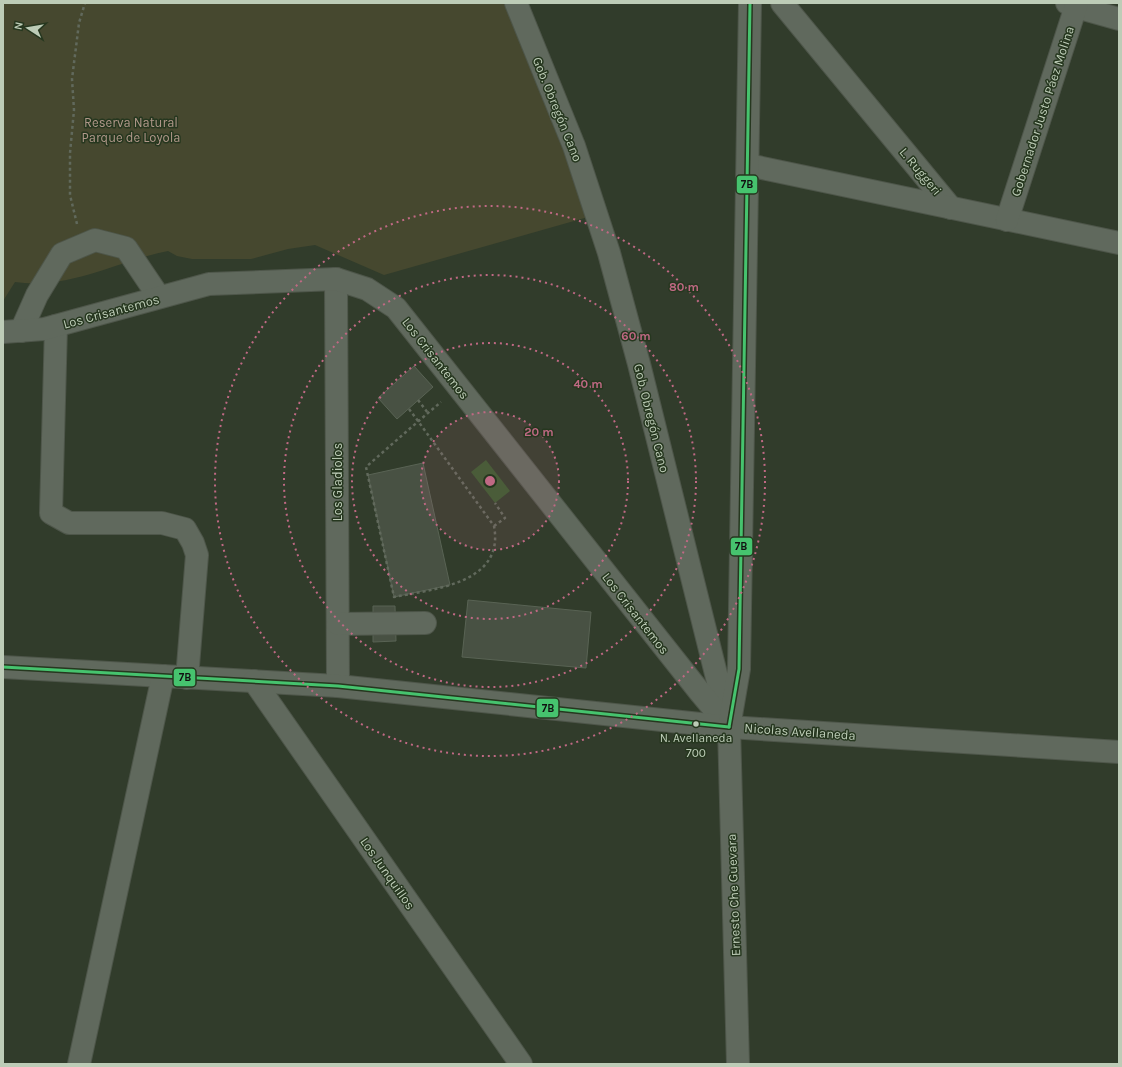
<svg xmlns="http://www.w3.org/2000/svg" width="1122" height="1067" font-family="Karla,sans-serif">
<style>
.green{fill:#46482f}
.water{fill:#3b5a2f}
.building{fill:#485143;stroke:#596354}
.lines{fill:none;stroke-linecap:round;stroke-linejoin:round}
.minor-casing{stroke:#4e564a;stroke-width:24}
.path{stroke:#61695c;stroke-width:2.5;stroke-dasharray:3 3;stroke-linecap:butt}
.minor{stroke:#60695d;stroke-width:22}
.bus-1-casing{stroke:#26371f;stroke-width:6}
.bus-1{stroke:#46c36e;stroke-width:3}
.ring{fill:none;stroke:#c06984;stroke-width:2;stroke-dasharray:2 4}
.bus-dot{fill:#bdccb7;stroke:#26371f;stroke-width:1.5}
.labels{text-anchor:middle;stroke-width:3;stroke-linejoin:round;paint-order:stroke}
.bus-label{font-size:12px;fill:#bdccb7;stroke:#26371f}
.street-label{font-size:13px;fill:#bdccb7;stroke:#26371f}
.park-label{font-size:13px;fill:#b1988a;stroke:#26371f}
.centre{fill:#c06984;stroke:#26371f;stroke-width:2}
.ring-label{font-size:12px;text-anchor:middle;font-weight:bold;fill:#c06984;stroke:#26371f;stroke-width:3;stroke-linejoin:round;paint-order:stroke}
.line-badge{stroke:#26371f;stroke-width:1.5}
.pale-badge-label{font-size:11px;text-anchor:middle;font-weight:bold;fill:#111}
</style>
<rect width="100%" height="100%" fill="#313c2b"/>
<path class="green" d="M3,3h503l63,155 19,59 -204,58 -69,-30 -27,4 -37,10h-59l-15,-3 -9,-5c-51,10 -98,39 -153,31l-12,19z"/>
<polygon class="water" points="486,460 510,491 495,503 471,472"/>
<g class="building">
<polygon points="414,366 433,387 397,419 378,398"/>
<polygon points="423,463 450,585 394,597 368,475"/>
<polygon points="468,600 591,612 586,668 462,657"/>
<polygon points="373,606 395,606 396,641 373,642"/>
</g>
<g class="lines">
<g class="minor-casing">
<g id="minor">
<polyline points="516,3 574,146 609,253 639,364 727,718"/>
<polyline points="782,3 951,208"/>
<polyline points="1067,3 1076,7 1119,19"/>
<polyline points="748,165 1119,243"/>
<polyline points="1007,220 1077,3"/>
<polyline points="336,279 338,686"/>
<polyline points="56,326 51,513 69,523 162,523 185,529 193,543 197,555 187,678"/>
<polyline points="21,331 37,295 62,254 95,240 126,248 159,297"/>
<polyline points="3,332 44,329 209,284 336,279 367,289 396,308 699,691 729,727"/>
<polyline points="338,624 425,623"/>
<polyline points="3,667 338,686 729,727 1119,752"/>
<polyline points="254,681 521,1064"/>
<polyline points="79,1064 163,676"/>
<polyline points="738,1064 729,727 739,669 750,3"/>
</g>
</g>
<g class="path">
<polyline points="77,224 70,195 70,153 74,110 72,79 79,23 85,3"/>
<polyline points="418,400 428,413"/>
<path d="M409,409l9,12 76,105c11,58 -61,63 -100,71l-28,-130c25,-22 50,-44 75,-65"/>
<polyline points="494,526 505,518 495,503"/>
</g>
<use href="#minor" class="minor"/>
<g class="bus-1-casing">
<g id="bus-1">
<polyline points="3,667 338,686 729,727"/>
<polyline points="729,727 739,669 750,3"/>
</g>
</g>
<use href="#bus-1" class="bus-1"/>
</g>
<circle cx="490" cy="481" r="69" fill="#c06984" fill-opacity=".12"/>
<g class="ring">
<circle cx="490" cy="481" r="69"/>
<circle cx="490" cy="481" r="138"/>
<circle cx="490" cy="481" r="206"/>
<circle cx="490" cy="481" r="275"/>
</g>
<circle class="bus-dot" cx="696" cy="724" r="3.5"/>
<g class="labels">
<g class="bus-label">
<text x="696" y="742">N. Avellaneda<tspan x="696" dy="15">700</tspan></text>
</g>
<g class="street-label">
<text transform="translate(558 109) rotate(68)" y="5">Gob. Obregón Cano</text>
<text transform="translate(1042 111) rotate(-72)" y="5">Gobernador Justo Páez Molina</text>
<text transform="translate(921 171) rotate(50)" y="5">L. Ruggeri</text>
<text transform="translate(111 311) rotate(-15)" y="5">Los Crisantemos</text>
<text transform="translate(436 358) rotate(52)" y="5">Los Crisantemos</text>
<text transform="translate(652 418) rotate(76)" y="5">Gob. Obregón Cano</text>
<text transform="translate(337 482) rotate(-90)" y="5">Los Gladiolos</text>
<text transform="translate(636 613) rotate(52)" y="5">Los Crisantemos</text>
<text transform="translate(800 731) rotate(4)" y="5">Nicolas Avellaneda</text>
<text transform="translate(388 873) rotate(55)" y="5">Los Junquillos</text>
<text transform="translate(733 895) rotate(-92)" y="5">Ernesto Che Guevara</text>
</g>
<g class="park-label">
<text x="131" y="127">Reserva Natural<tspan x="131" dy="15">Parque de Loyola</tspan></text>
</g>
</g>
<circle cx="490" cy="481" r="6" class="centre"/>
<g class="ring-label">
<text x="684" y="291">80 m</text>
<text x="636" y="340">60 m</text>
<text x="588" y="388">40 m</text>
<text x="539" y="436">20 m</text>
</g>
<g class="line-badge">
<rect x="736" y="175" width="22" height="19" rx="4" fill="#46c36e"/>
<rect x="730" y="537" width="23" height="19" rx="4" fill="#46c36e"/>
<rect x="173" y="668" width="23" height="19" rx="4" fill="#46c36e"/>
<rect x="536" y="698" width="23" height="20" rx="4" fill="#46c36e"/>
</g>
<g class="pale-badge-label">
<text x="747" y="188">7B</text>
<text x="741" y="550">7B</text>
<text x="185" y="681">7B</text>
<text x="548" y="712">7B</text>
</g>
<rect width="1122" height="1067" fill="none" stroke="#bdccb7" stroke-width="8"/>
<g transform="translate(28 28) rotate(282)" stroke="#26371f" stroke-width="3" paint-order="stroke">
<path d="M0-3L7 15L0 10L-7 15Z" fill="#bdccb7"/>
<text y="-6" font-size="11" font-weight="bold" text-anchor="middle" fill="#bdccb7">N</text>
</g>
</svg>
